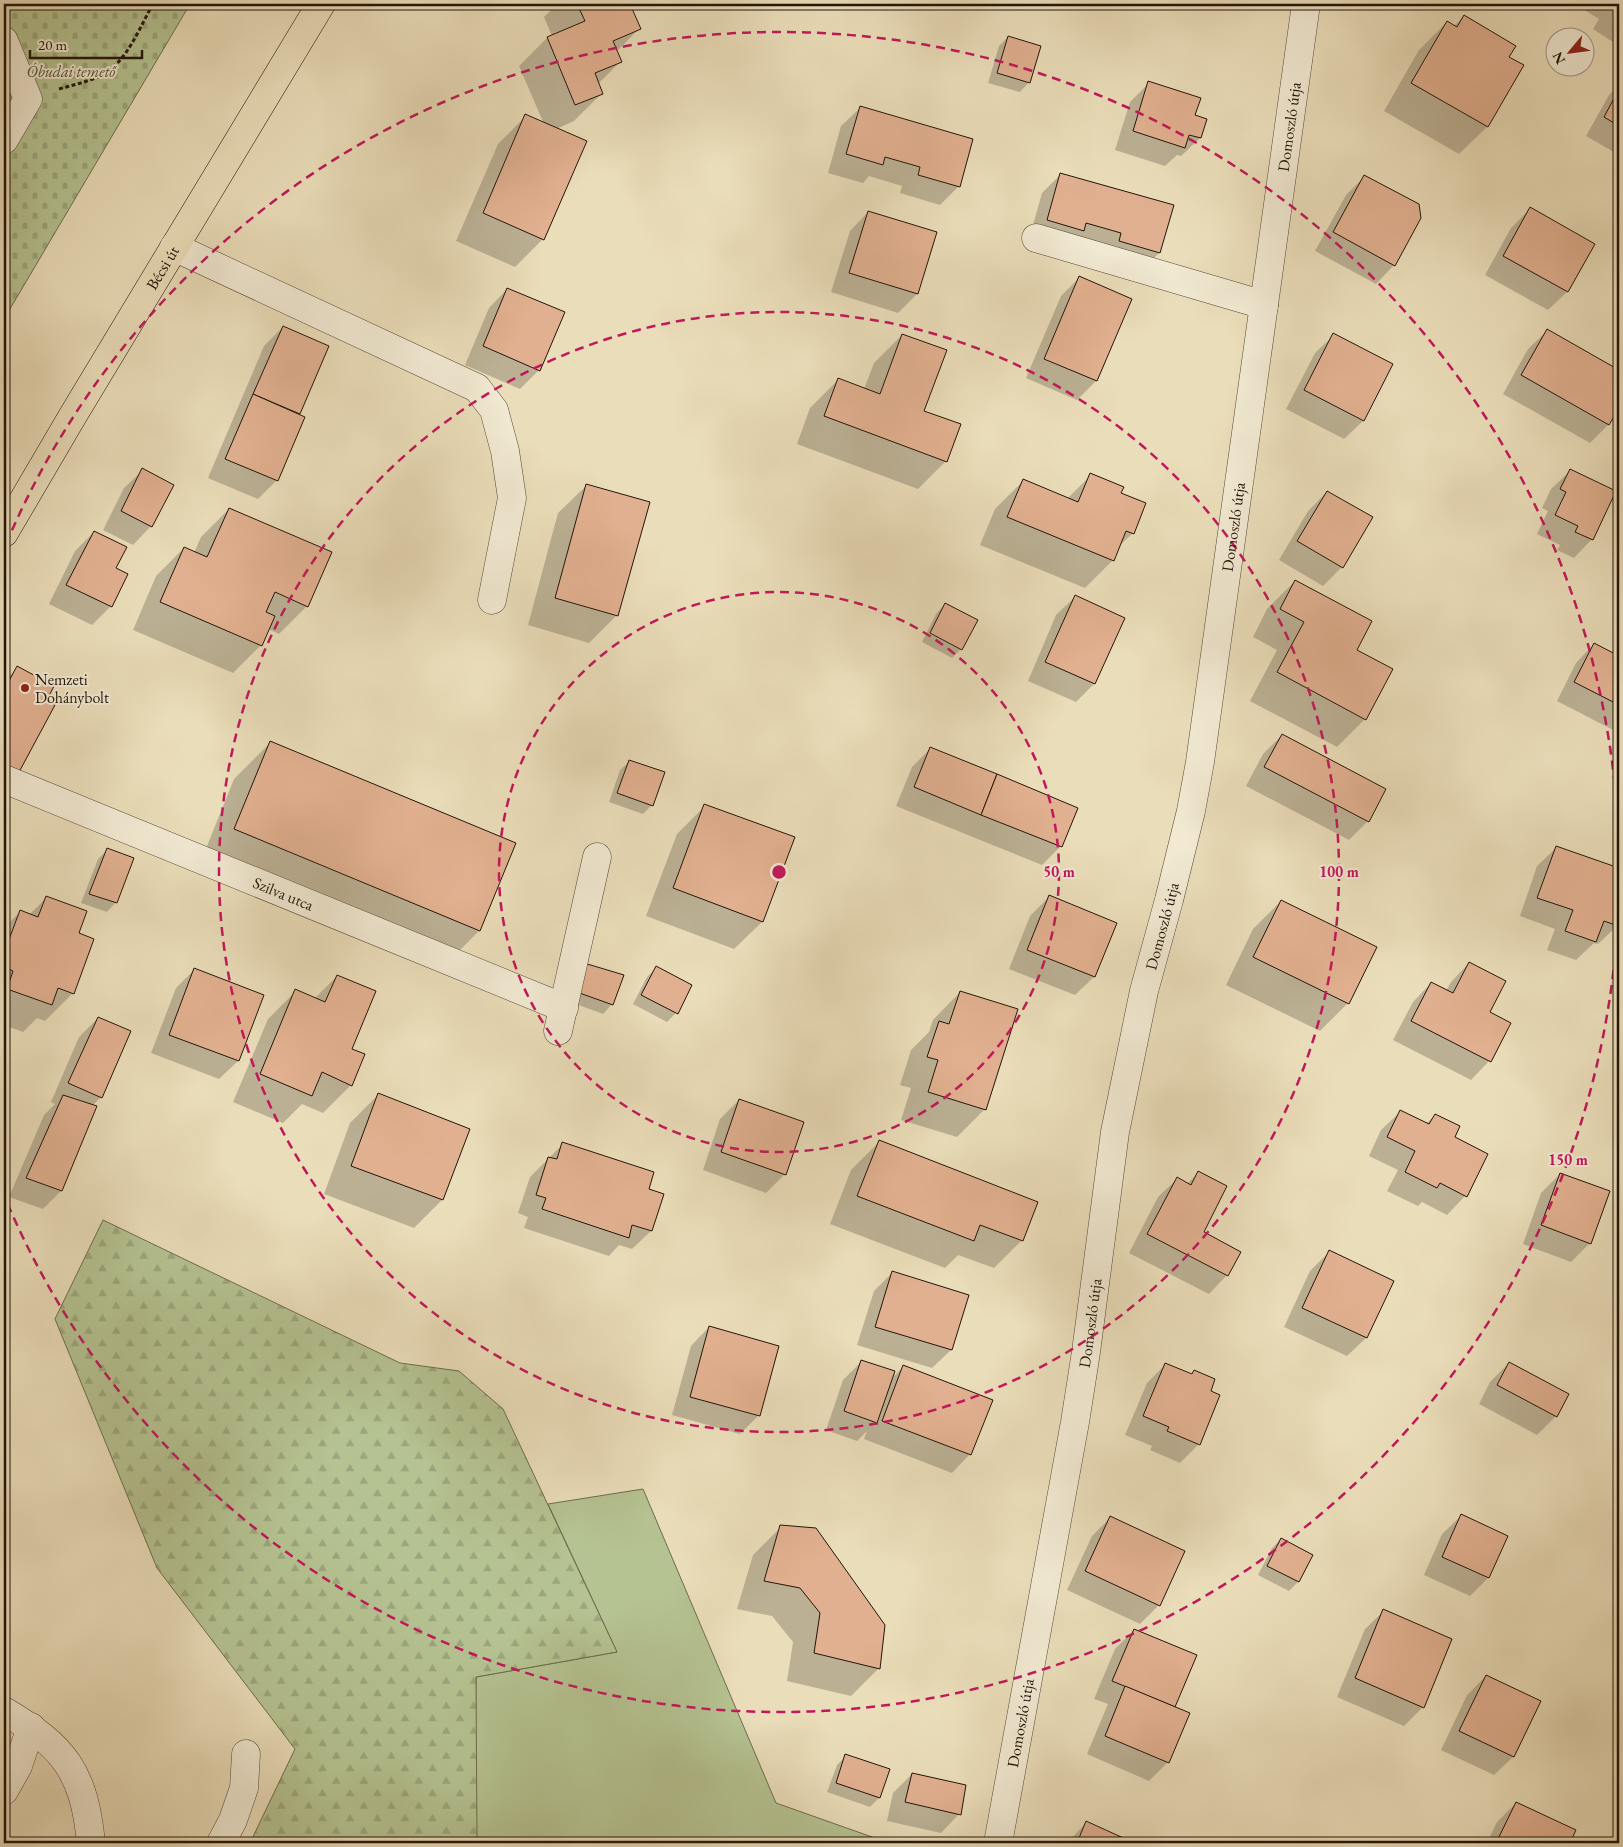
<svg xmlns="http://www.w3.org/2000/svg" width="1623" height="1847" font-family="'EB Garamond',serif">
<style>
.green{fill:#b5c291;stroke:#6c6c4d}
.forest{fill:url(#forest-firs);stroke:#6c6c4d}
.cemetery{fill:url(#cemetery-stones);stroke:#6c6c4d}
.shadow{fill:#0003}
.building{fill:#e1b090;stroke:#221509}
.lines{fill:none;stroke-linecap:round;stroke-linejoin:round}
.minor-casing{stroke:#544735;stroke-width:29}
.major-casing{stroke:#221509;stroke-width:29}
.path{stroke:#221509;stroke-width:3;stroke-dasharray:4 2.5;stroke-linecap:butt}
.minor{stroke:#f1e9d2;stroke-width:28}
.major{stroke:#eaddb9;stroke-width:28}
.ring{fill:none;stroke:#c2185b;stroke-width:2.5;stroke-dasharray:9 6}
.poi-dot{fill:#8f2418;stroke:#f1e9d2;stroke-width:2}
.labels{text-anchor:middle;stroke-width:4;stroke-linejoin:round;paint-order:stroke}
.park-label{font-size:16px;font-style:italic;fill:#555239;stroke:#f1e9d2}
.street-label{font-size:16px;fill:#221509;stroke:#f1e9d2}
.poi-label{font-size:16px;fill:#221509;stroke:#f1e9d2;text-anchor:start}
.centre{fill:#c2185b;stroke:#f1e9d2;stroke-width:2.5}
.ring-label{font-size:15px;text-anchor:middle;font-weight:bold;fill:#c2185b;stroke:#f1e9d2;stroke-width:4;stroke-linejoin:round;paint-order:stroke}
</style>
<defs>
<pattern id="forest-firs" width="22" height="20" patternUnits="userSpaceOnUse" patternTransform="scale(1.25)"><rect width="22" height="20" fill="#b5c291"/><path d="M5 1l3.5 6h-7zM16 11l3.5 6h-7z" fill="#9ba67c"/></pattern>
<pattern id="cemetery-stones" width="16" height="16" patternUnits="userSpaceOnUse" patternTransform="scale(1.25)"><rect width="16" height="16" fill="#b5c291"/><path d="M2 7V4a2 2 0 0 1 4 0v3zM10 15v-3a2 2 0 0 1 4 0v3z" fill="#9ba67c"/></pattern>
</defs>
<rect width="100%" height="100%" fill="#eaddb9"/>
<filter id="stains"><feTurbulence type="fractalNoise" baseFrequency=".004" numOctaves="4"/><feColorMatrix values="0 0 0 0 .2 0 0 0 0 .09 0 0 0 0 .02 0 0 0 .5 -.17"/></filter>
<radialGradient id="worn" r=".72"><stop offset=".6" stop-color="#630" stop-opacity="0"/><stop offset="1" stop-color="#630" stop-opacity=".3"/></radialGradient>
<polygon class="green" points="643,1489 776,1803 889,1843 474,1843 476,1677 617,1652 548,1504"/>
<polygon class="forest" points="103,1220 400,1363 459,1371 503,1409 617,1652 476,1677 477,1843 250,1843 295,1749 157,1568 55,1319"/>
<polygon class="cemetery" points="4,4 190,4 4,319"/>
<g class="shadow">
<polygon points="557,4 640,4 632,12 639,29 616,52 620,62 598,84 602,93 574,121 556,129 543,239 515,267 456,241 498,144 526,116 544,124 519,66 547,38 552,36 544,17"/>
<polygon points="1591,4 1619,4 1619,46 1593,29 1599,19 1586,11"/>
<polygon points="1464,16 1507,58 1522,66 1487,127 1459,154 1384,111 1419,50 1447,22 1454,26"/>
<polygon points="1008,37 1029,82 1020,92 988,83 999,46"/>
<polygon points="1149,83 1194,116 1200,138 1181,156 1177,155 1165,166 1115,150 1130,102"/>
<polygon points="1619,85 1619,155 1586,136 1609,95"/>
<polygon points="860,108 959,186 940,205 900,193 902,186 869,176 863,183 828,173 841,126"/>
<polygon points="1061,174 1159,253 1141,271 1029,239 1042,193"/>
<polygon points="1365,176 1394,265 1376,284 1315,251 1346,195"/>
<polygon points="1530,209 1593,244 1567,292 1548,310 1485,275 1511,228"/>
<polygon points="868,212 936,233 917,294 898,313 831,292 850,231"/>
<polygon points="1079,278 1131,300 1096,381 1077,400 1026,378 1061,296"/>
<polygon points="507,289 539,370 520,389 465,365 489,308"/>
<polygon points="283,327 327,347 298,415 304,417 277,480 258,499 208,478 264,346"/>
<polygon points="1547,331 1619,372 1619,405 1608,425 1590,443 1503,394 1528,349"/>
<polygon points="902,335 922,411 946,461 918,489 797,444 810,408 838,380 864,389 874,363"/>
<polygon points="1334,335 1392,365 1363,421 1344,439 1286,409 1315,353"/>
<polygon points="143,470 151,526 133,545 103,530 124,488"/>
<polygon points="1570,471 1592,539 1574,558 1557,550 1560,545 1537,534 1548,511 1542,508 1551,489"/>
<polygon points="1091,475 1119,494 1133,533 1118,547 1113,560 1085,588 980,545 995,509 1023,481 1067,499"/>
<polygon points="586,486 617,615 589,643 528,625 558,513"/>
<polygon points="1327,492 1342,567 1323,586 1279,560 1308,511"/>
<polygon points="229,509 307,606 279,634 268,629 261,645 233,673 133,630 156,576 184,548 194,553 201,537"/>
<polygon points="94,532 114,569 126,575 110,607 92,625 49,604 75,551"/>
<polygon points="1295,581 1355,651 1365,719 1337,747 1250,701 1277,650 1253,637 1267,609"/>
<polygon points="1075,597 1094,684 1076,702 1028,681 1056,615"/>
<polygon points="945,604 961,649 952,658 922,642 936,614"/>
<polygon points="1594,644 1619,657 1619,730 1617,732 1557,701 1576,663"/>
<polygon points="18,668 4,786 4,677 6,679"/>
<polygon points="1282,735 1368,821 1349,840 1246,786 1263,754"/>
<polygon points="270,743 479,931 443,967 199,866 234,779"/>
<polygon points="931,748 1061,846 1042,865 896,806 912,767"/>
<polygon points="630,761 652,805 643,814 609,802 620,770"/>
<polygon points="705,806 762,922 734,949 646,916 677,834"/>
<polygon points="1556,848 1619,870 1619,919 1617,926 1598,944 1594,943 1576,960 1547,950 1555,929 1520,916 1537,866"/>
<polygon points="107,850 116,902 107,912 81,903 98,859"/>
<polygon points="1049,897 1115,923 1094,977 1075,995 1009,969 1030,916"/>
<polygon points="46,898 77,933 73,993 45,1021 37,1018 23,1032 4,1025 4,928 20,912 29,915"/>
<polygon points="1281,901 1348,1003 1320,1031 1226,985 1253,929"/>
<polygon points="1469,963 1488,1013 1489,1061 1471,1080 1393,1040 1413,1002 1431,983 1446,991 1451,982"/>
<polygon points="656,968 676,1013 667,1022 633,1004 647,977"/>
<polygon points="194,970 262,996 238,1061 219,1079 151,1053 176,988"/>
<polygon points="575,974 612,1004 603,1014 565,1000"/>
<polygon points="337,976 350,1050 351,1085 323,1113 302,1104 283,1123 233,1102 268,1019 296,991 314,999"/>
<polygon points="960,992 985,1109 957,1137 901,1120 911,1088 900,1085 911,1050 929,1032 933,1020"/>
<polygon points="98,1018 101,1097 92,1106 61,1191 43,1209 9,1197 44,1115 55,1104 51,1102 79,1037"/>
<polygon points="378,1095 469,1129 442,1200 414,1228 324,1194 350,1123"/>
<polygon points="739,1100 785,1174 766,1193 703,1170 720,1119"/>
<polygon points="1400,1112 1426,1124 1435,1115 1453,1138 1486,1154 1465,1196 1447,1215 1422,1202 1418,1206 1387,1191 1398,1170 1369,1156 1381,1130"/>
<polygon points="879,1142 1022,1240 994,1268 958,1255 945,1268 830,1224 851,1170"/>
<polygon points="563,1144 647,1189 651,1231 632,1249 619,1245 609,1256 524,1228 528,1217 518,1213 530,1177"/>
<polygon points="1198,1173 1202,1233 1227,1275 1209,1294 1129,1253 1158,1197 1177,1179 1187,1184"/>
<polygon points="1560,1174 1590,1243 1571,1262 1523,1244 1541,1193"/>
<polygon points="1329,1252 1392,1281 1366,1338 1347,1356 1284,1327 1310,1271"/>
<polygon points="892,1273 951,1350 932,1368 857,1345 874,1291"/>
<polygon points="709,1327 759,1415 740,1434 672,1415 691,1346"/>
<polygon points="862,1361 890,1380 903,1367 970,1454 952,1473 864,1439 867,1431 857,1441 826,1430 843,1380"/>
<polygon points="1509,1363 1556,1416 1537,1435 1479,1404 1490,1382"/>
<polygon points="1166,1364 1191,1375 1194,1371 1209,1391 1199,1444 1180,1463 1150,1450 1152,1446 1125,1435 1147,1383"/>
<polygon points="1461,1516 1488,1578 1470,1596 1424,1575 1442,1534"/>
<polygon points="1111,1517 1183,1551 1159,1605 1140,1624 1067,1590 1092,1536"/>
<polygon points="781,1527 879,1668 851,1696 787,1681 793,1642 772,1616 737,1609 753,1555"/>
<polygon points="1281,1539 1312,1556 1298,1582 1289,1591 1258,1575 1272,1548"/>
<polygon points="1384,1611 1423,1707 1404,1726 1337,1697 1365,1629"/>
<polygon points="1134,1630 1173,1707 1168,1762 1149,1781 1087,1754 1108,1704 1094,1699 1115,1649"/>
<polygon points="1486,1676 1539,1702 1513,1757 1494,1775 1441,1750 1467,1695"/>
<polygon points="846,1756 879,1798 870,1807 827,1792 837,1765"/>
<polygon points="912,1774 959,1814 941,1833 887,1821 893,1793"/>
<polygon points="1516,1803 1575,1831 1569,1843 1487,1843 1497,1822"/>
<polygon points="1086,1823 1134,1843 1067,1843"/>
</g>
<g class="building">
<polygon points="577,4 630,4 641,29 613,41 622,62 595,73 603,94 575,105 547,37 585,21"/>
<polygon points="1464,15 1516,46 1509,57 1524,65 1488,127 1411,83 1447,21 1457,27"/>
<polygon points="1008,36 1041,46 1030,83 997,73"/>
<polygon points="1148,81 1201,98 1195,115 1207,119 1201,138 1189,135 1185,148 1133,131"/>
<polygon points="1619,89 1619,126 1604,117"/>
<polygon points="860,106 973,139 960,187 918,175 920,167 885,157 883,165 846,154"/>
<polygon points="525,114 587,141 544,240 483,213"/>
<polygon points="1060,173 1174,205 1160,253 1119,241 1121,233 1086,223 1084,231 1047,220"/>
<polygon points="1364,175 1419,204 1421,218 1395,266 1333,232"/>
<polygon points="1530,207 1595,244 1568,292 1503,256"/>
<polygon points="868,211 937,232 918,294 849,273"/>
<polygon points="1079,276 1132,299 1097,381 1044,359"/>
<polygon points="507,288 565,312 540,371 483,346"/>
<polygon points="283,326 329,346 300,414 253,394"/>
<polygon points="1547,329 1619,370 1619,408 1609,425 1521,375"/>
<polygon points="1333,333 1393,364 1364,421 1304,390"/>
<polygon points="902,334 947,350 924,411 961,424 947,462 824,416 838,378 880,394"/>
<polygon points="253,394 305,417 278,481 225,459"/>
<polygon points="142,468 174,485 152,527 121,511"/>
<polygon points="1570,469 1616,491 1593,540 1575,532 1578,526 1555,515 1566,492 1560,489"/>
<polygon points="1090,473 1124,487 1121,493 1146,503 1134,534 1126,531 1114,561 1007,517 1023,479 1078,502"/>
<polygon points="586,484 650,502 618,616 555,598"/>
<polygon points="1327,491 1373,517 1343,568 1297,541"/>
<polygon points="229,508 332,552 308,607 275,592 266,612 275,616 262,646 160,602 184,547 207,557"/>
<polygon points="94,531 127,547 116,568 128,574 112,607 66,585"/>
<polygon points="1295,580 1372,621 1357,650 1393,669 1366,720 1277,672 1304,622 1280,609"/>
<polygon points="1075,595 1125,618 1095,684 1045,662"/>
<polygon points="945,603 978,620 962,650 930,633"/>
<polygon points="1594,643 1619,656 1619,705 1574,682"/>
<polygon points="17,666 54,686 47,700 55,705 18,774 4,766 4,676 10,679"/>
<polygon points="1282,734 1386,789 1369,822 1264,767"/>
<polygon points="270,741 516,843 480,931 234,829"/>
<polygon points="930,747 997,774 981,815 914,787"/>
<polygon points="629,760 665,772 653,806 617,793"/>
<polygon points="997,774 1078,808 1062,847 981,815"/>
<polygon points="704,804 795,837 763,922 673,888"/>
<polygon points="1556,846 1619,868 1619,923 1618,926 1604,921 1596,942 1565,931 1573,910 1537,898"/>
<polygon points="107,848 134,858 117,903 89,894"/>
<polygon points="1049,895 1117,923 1095,977 1027,950"/>
<polygon points="46,896 87,911 79,933 94,939 74,994 58,988 52,1005 7,989 13,971 4,967 4,953 20,910 38,917"/>
<polygon points="1281,900 1377,947 1349,1004 1253,957"/>
<polygon points="1469,962 1506,981 1490,1012 1511,1023 1491,1062 1411,1021 1431,982 1453,993"/>
<polygon points="584,963 624,975 613,1005 574,991"/>
<polygon points="656,966 692,985 678,1014 641,995"/>
<polygon points="194,968 264,995 239,1061 169,1035"/>
<polygon points="337,975 376,991 352,1049 365,1054 352,1086 322,1072 312,1096 260,1074 295,989 325,1002"/>
<polygon points="960,991 1018,1009 986,1110 928,1092 938,1060 927,1057 939,1021 949,1024"/>
<polygon points="98,1017 131,1031 102,1098 68,1083"/>
<polygon points="378,1093 470,1129 443,1200 351,1166"/>
<polygon points="63,1095 97,1106 62,1191 26,1178"/>
<polygon points="739,1099 804,1122 786,1175 721,1152"/>
<polygon points="1400,1110 1429,1124 1435,1114 1460,1126 1455,1137 1488,1154 1467,1197 1440,1183 1437,1188 1405,1172 1415,1151 1387,1137"/>
<polygon points="879,1140 1038,1202 1023,1241 980,1225 974,1241 857,1196"/>
<polygon points="562,1142 654,1172 649,1189 664,1194 652,1231 632,1225 629,1238 542,1209 546,1198 536,1195 548,1157 557,1159"/>
<polygon points="1198,1171 1227,1186 1204,1232 1241,1252 1228,1276 1147,1234 1177,1177 1191,1185"/>
<polygon points="1560,1173 1610,1191 1591,1244 1541,1225"/>
<polygon points="1329,1250 1394,1281 1367,1338 1302,1308"/>
<polygon points="892,1271 969,1295 952,1350 875,1327"/>
<polygon points="709,1326 779,1346 760,1416 690,1397"/>
<polygon points="861,1360 895,1371 877,1423 844,1411"/>
<polygon points="1509,1362 1569,1394 1557,1417 1497,1385"/>
<polygon points="1165,1363 1192,1374 1194,1370 1215,1379 1211,1391 1220,1395 1200,1445 1167,1431 1169,1427 1143,1416"/>
<polygon points="903,1365 993,1400 971,1455 882,1421"/>
<polygon points="1461,1514 1508,1536 1489,1578 1442,1557"/>
<polygon points="1110,1516 1185,1551 1160,1606 1085,1571"/>
<polygon points="780,1525 816,1528 885,1625 880,1669 814,1653 820,1613 800,1588 764,1581"/>
<polygon points="1281,1538 1313,1555 1299,1582 1267,1566"/>
<polygon points="1383,1609 1452,1639 1424,1708 1355,1678"/>
<polygon points="1134,1629 1197,1655 1175,1707 1112,1681"/>
<polygon points="1486,1675 1541,1701 1514,1757 1459,1731"/>
<polygon points="1125,1686 1190,1713 1169,1763 1105,1736"/>
<polygon points="845,1754 890,1769 880,1798 836,1783"/>
<polygon points="912,1773 966,1785 961,1815 905,1802"/>
<polygon points="1516,1802 1576,1830 1570,1843 1496,1843"/>
<polygon points="1086,1821 1119,1836 1116,1843 1077,1843"/>
<polygon points="1119,1836 1137,1843 1116,1843"/>
</g>
<g class="lines">
<g class="minor-casing">
<g id="minor">
<polyline points="4,41 28,99 4,140"/>
<polyline points="1036,238 1264,305"/>
<polyline points="174,247 477,388 494,410 505,451 512,498 492,600"/>
<path id="s1" d="M4,779l560,229"/>
<polyline points="558,1031 597,857"/>
<path d="M4,1711c61,36 80,61 87,132"/>
<polyline points="4,1791 18,1766 31,1727"/>
<polyline points="221,1843 233,1820 244,1788 246,1754"/>
<path id="s2" d="M998,1843l77,-421 11,-70 29,-220 29,-141 25,-91 22,-89 9,-49 106,-758"/>
</g>
</g>
<g class="major-casing">
<g id="major">
<path id="s3" d="M4,533l68,-116 249,-413"/>
</g>
</g>
<path class="path" d="M59,89c14,-4 28,-7 41,-13 27,-13 39,-48 53,-72"/>
<use href="#minor" class="minor"/>
<use href="#major" class="major"/>
</g>
<g class="ring">
<circle cx="779" cy="872" r="280"/>
<circle cx="779" cy="872" r="560"/>
<path d="M6 544A840 840 0 1 1 6 1200"/>
</g>
<circle class="poi-dot" cx="25" cy="688" r="5"/>
<g class="labels">
<g class="park-label">
<text x="71" y="77">Óbudai temető</text>
</g>
<g class="street-label">
<text dy="6" stroke="none"><textPath href="#s2" startOffset="1742">Domoszló útja</textPath></text>
<text dy="6" stroke="none"><textPath href="#s3" startOffset="309">Bécsi út</textPath></text>
<text dy="6" stroke="none"><textPath href="#s2" startOffset="1338">Domoszló útja</textPath></text>
<text dy="6" stroke="none"><textPath href="#s1" startOffset="302">Szilva utca</textPath></text>
<text dy="6" stroke="none"><textPath href="#s2" startOffset="932">Domoszló útja</textPath></text>
<text dy="6" stroke="none"><textPath href="#s2" startOffset="528">Domoszló útja</textPath></text>
<text dy="6" stroke="none"><textPath href="#s2" startOffset="122">Domoszló útja</textPath></text>
</g>
<g class="poi-label">
<text x="35" y="685">Nemzeti<tspan x="35" dy="18">Dohánybolt</tspan></text>
</g>
</g>
<circle cx="779" cy="872" r="8" class="centre"/>
<g class="ring-label">
<text x="1059" y="877">50 m</text>
<text x="1339" y="877">100 m</text>
<text x="1568" y="1165">150 m</text>
</g>
<rect width="1623" height="1847" fill="none" stroke="#eaddb9" stroke-width="20"/>
<rect x="5" y="5" width="1613" height="1837" fill="none" stroke="#221509" stroke-width="2.5"/>
<rect x="10" y="10" width="1603" height="1827" fill="none" stroke="#221509"/>
<g transform="translate(1570 52) rotate(241)"><circle r="24" fill="#f1e9d2" stroke="#9e9482"/>
<path d="M0-4L9 19L0 12L-9 19Z" fill="#8f2418"/>
<text y="-8" font-size="14" font-weight="bold" text-anchor="middle" fill="#221509">N</text>
</g>
<path d="M30 50v8h112v-8" fill="none" stroke="#221509" stroke-width="2.5"/>
<text x="38" y="50" font-size="15" fill="#221509" stroke="#f1e9d2" stroke-width="4" paint-order="stroke">20 m</text>
<rect width="100%" height="100%" filter="url(#stains)"/>
<rect width="100%" height="100%" fill="url(#worn)"/>
</svg>
